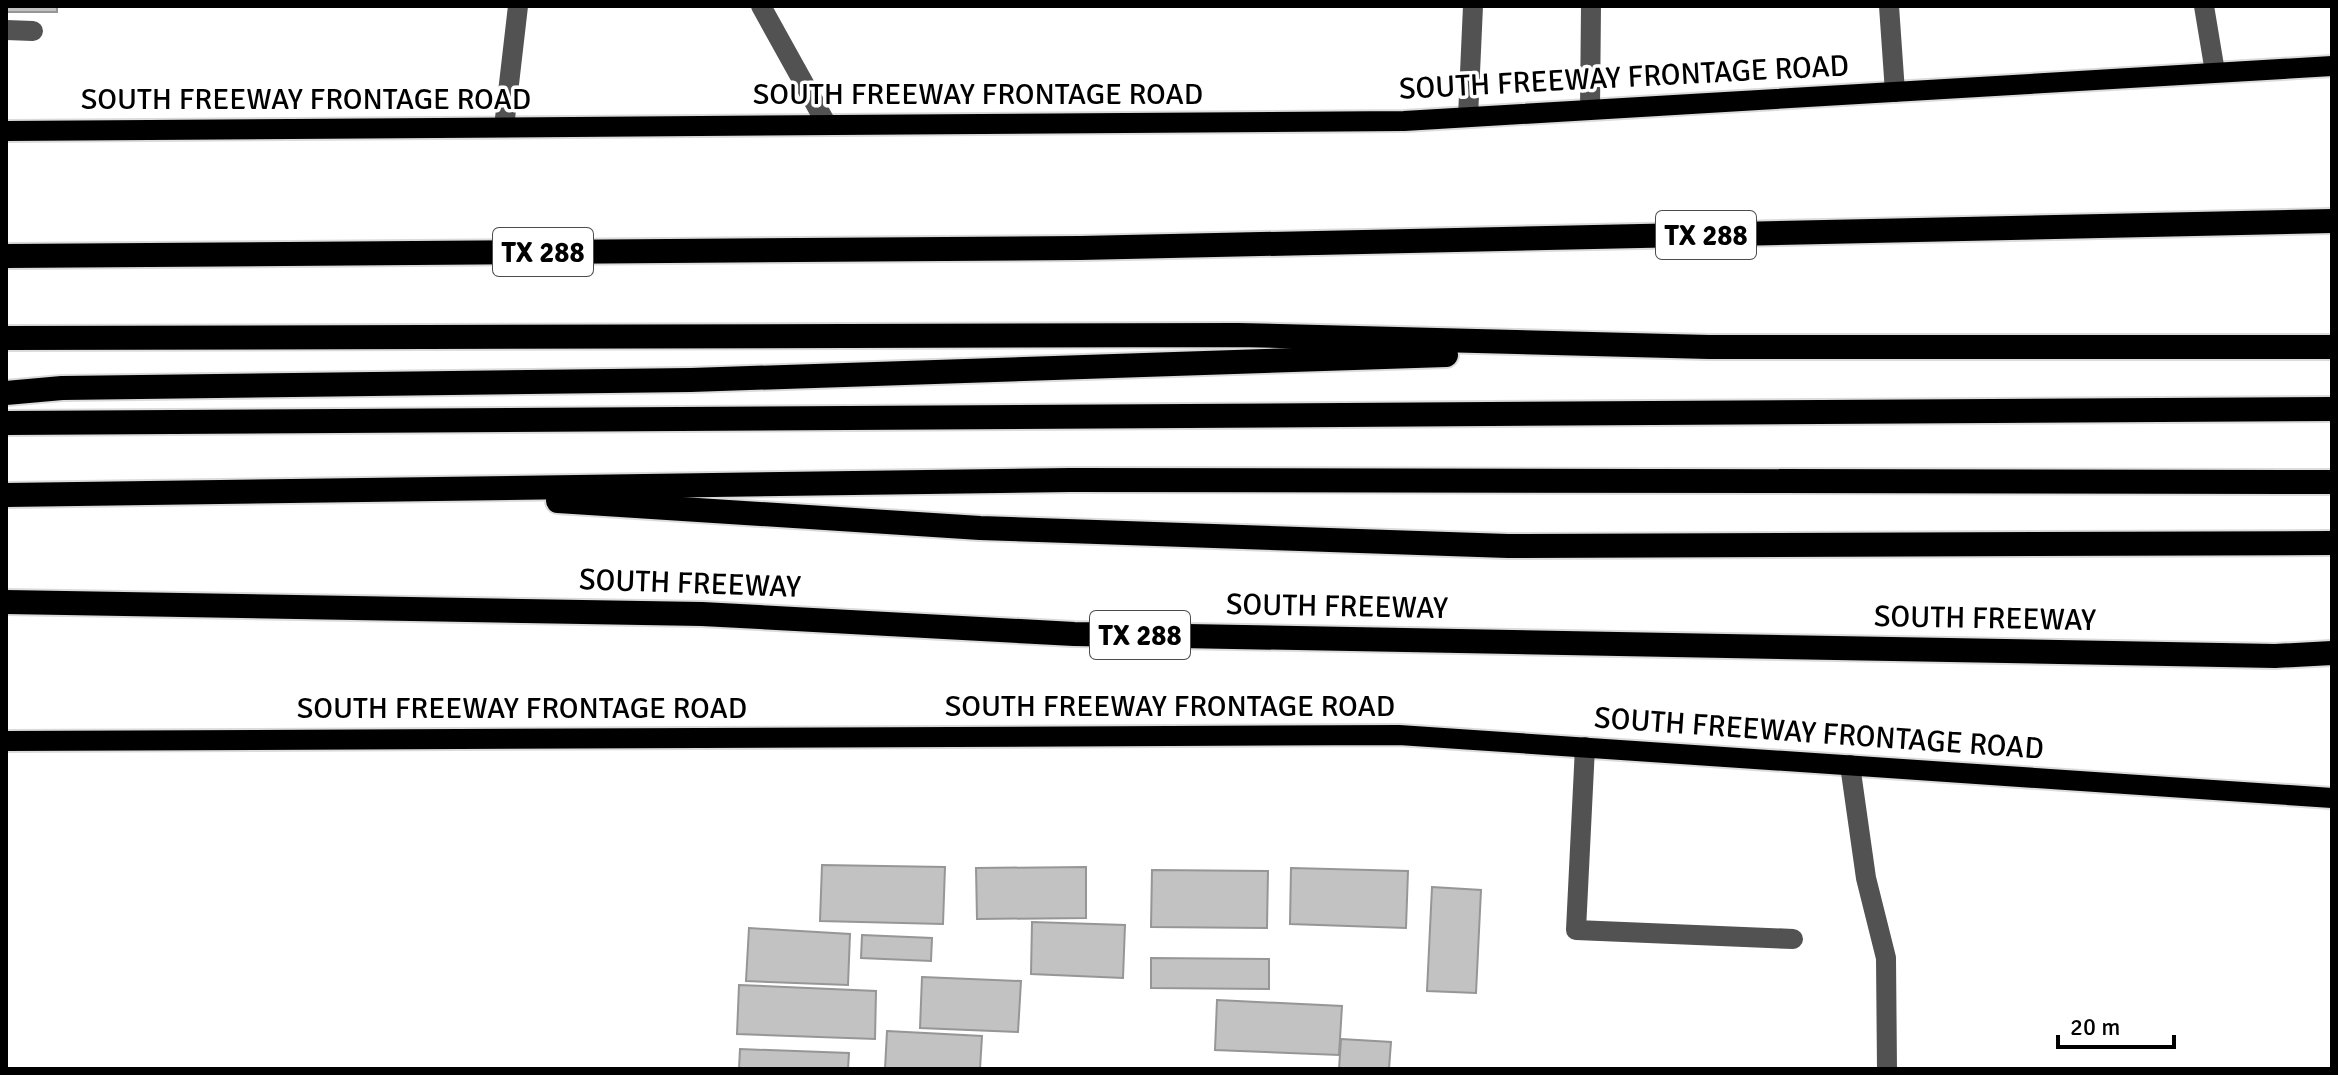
<svg xmlns="http://www.w3.org/2000/svg" width="2338" height="1075" font-family="Signika,sans-serif">
<style>
.building{fill:#c2c2c2;stroke:#969696;stroke-width:2}
.lines{fill:none;stroke-linecap:round;stroke-linejoin:round}
.major-casing{stroke:#dbdbdb;stroke-width:24}
.highway-casing{stroke:#dbdbdb;stroke-width:28}
.minor{stroke:#525252;stroke-width:20}
.major{stroke:#000;stroke-width:20}
.highway{stroke:#000;stroke-width:24}
.labels{text-anchor:middle;stroke-width:7;stroke-linejoin:round;paint-order:stroke}
.shield{fill:#fff;stroke:#4c4c4c;stroke-width:2}
.shield-label{font-size:28px;font-weight:bold;fill:#000}
.street-label{font-size:30px;fill:#000;stroke:#fff}
</style>
<rect width="100%" height="100%" fill="#fff"/>
<g class="building">
<rect x="6" y="6" width="51" height="6"/>
<polygon points="822,865 945,867 943,924 820,921"/>
<polygon points="1086,867 1086,918 977,919 976,868"/>
<polygon points="1291,868 1408,871 1406,928 1290,924"/>
<polygon points="1152,870 1268,871 1267,928 1151,927"/>
<polygon points="1432,887 1481,890 1476,993 1427,991"/>
<polygon points="1032,922 1125,925 1123,978 1031,974"/>
<polygon points="749,928 850,934 848,985 746,981"/>
<polygon points="862,935 932,938 931,961 861,958"/>
<polygon points="1151,958 1269,959 1269,989 1151,988"/>
<polygon points="922,977 1021,981 1018,1032 920,1028"/>
<polygon points="739,985 876,991 875,1039 737,1034"/>
<polygon points="1217,1000 1342,1006 1339,1055 1215,1050"/>
<polygon points="887,1031 982,1036 980,1069 885,1069"/>
<polygon points="1341,1039 1391,1042 1389,1069 1339,1069"/>
<polygon points="740,1049 849,1053 848,1069 739,1069"/>
</g>
<g class="lines">
<g class="major-casing">
<g id="major">
<polyline points="6,131 1404,121 2332,66"/>
<polyline points="6,741 1399,735 2332,798"/>
</g>
</g>
<g class="highway-casing">
<g id="highway">
<polyline points="6,256 1080,248 2332,221"/>
<polyline points="6,338 1238,335 1709,347 2332,347"/>
<polyline points="6,393 62,388 691,380 1446,355"/>
<polyline points="6,423 2332,409"/>
<polyline points="6,495 1070,480 2332,482"/>
<polyline points="558,501 980,528 1508,546 2332,543"/>
<polyline points="6,602 702,614 1074,634 2275,656 2332,653"/>
</g>
</g>
<g class="minor">
<polyline points="761,6 827,125"/>
<polyline points="1889,6 1895,92"/>
<polyline points="2204,6 2215,72"/>
<polyline points="6,30 33,31"/>
<polyline points="1590,109 1591,6"/>
<polyline points="1468,117 1473,6"/>
<polyline points="504,127 518,6"/>
<polyline points="1585,747 1576,930 1793,939"/>
<polyline points="1850,765 1866,878 1886,958 1887,1069"/>
</g>
<use href="#major" class="major"/>
<use href="#highway" class="highway"/>
</g>
<g class="labels">
<g class="shield">
<rect x="1656" y="211" width="100" height="48" rx="6"/>
<rect x="493" y="228" width="100" height="48" rx="6"/>
<rect x="1090" y="611" width="100" height="48" rx="6"/>
</g>
<g class="shield-label">
<text x="1706" y="245">TX 288</text>
<text x="543" y="262">TX 288</text>
<text x="1140" y="645">TX 288</text>
</g>
<g class="street-label">
<text transform="translate(1624 77) rotate(-3)" y="10">SOUTH FREEWAY FRONTAGE ROAD</text>
<text x="978" y="104">SOUTH FREEWAY FRONTAGE ROAD</text>
<text x="306" y="109">SOUTH FREEWAY FRONTAGE ROAD</text>
<text transform="translate(690 583) rotate(2)" y="10">SOUTH FREEWAY</text>
<text transform="translate(1337 606) rotate(1)" y="10">SOUTH FREEWAY</text>
<text transform="translate(1985 618) rotate(1)" y="10">SOUTH FREEWAY</text>
<text x="1170" y="716">SOUTH FREEWAY FRONTAGE ROAD</text>
<text x="522" y="718">SOUTH FREEWAY FRONTAGE ROAD</text>
<text transform="translate(1819 733) rotate(4)" y="10">SOUTH FREEWAY FRONTAGE ROAD</text>
</g>
</g>
<rect width="2338" height="1075" fill="none" stroke="#000000" stroke-width="16"/>
<path d="M2058 1035v12h116v-12" fill="none" stroke="#000000" stroke-width="4"/>
<text x="2070" y="1035" font-size="24" fill="#000000" stroke="#ffffff" stroke-width="6" paint-order="stroke">20 m</text>
</svg>
